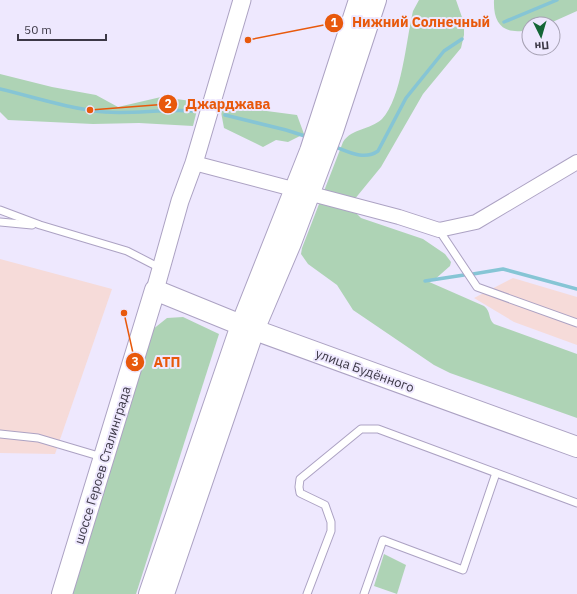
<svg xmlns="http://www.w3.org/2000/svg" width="577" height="594" font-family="'IBM Plex Sans',sans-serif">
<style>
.industrial{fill:#f6dbd9}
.green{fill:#aed3b5}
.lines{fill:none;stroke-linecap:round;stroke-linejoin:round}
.stream{stroke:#86c5d5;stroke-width:3.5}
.service-casing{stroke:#aca2c3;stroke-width:9}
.minor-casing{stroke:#aca2c3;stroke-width:16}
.tertiary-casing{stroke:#aca2c3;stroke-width:19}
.secondary-casing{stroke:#aca2c3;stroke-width:22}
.service{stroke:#fff;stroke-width:7}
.minor{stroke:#fff;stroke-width:14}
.tertiary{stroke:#fff;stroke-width:17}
.secondary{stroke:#fff;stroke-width:20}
.labels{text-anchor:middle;stroke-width:4;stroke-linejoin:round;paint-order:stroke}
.street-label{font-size:13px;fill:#3c3846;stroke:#eee8fe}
.leader{fill:none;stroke:#e8590c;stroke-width:1.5}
.callout-dot{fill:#e8590c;stroke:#eee8fe;stroke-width:1.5}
.mark-label{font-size:12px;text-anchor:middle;font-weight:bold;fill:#fff}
.callout-label{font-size:14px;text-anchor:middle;font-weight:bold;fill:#e8590c;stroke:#eee8fe;stroke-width:4;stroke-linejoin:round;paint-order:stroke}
</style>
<rect width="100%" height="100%" fill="#eee8fe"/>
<g class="industrial">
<polygon points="0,259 112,289 55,454 0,453"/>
<polygon points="513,278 577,297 577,345 514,322 474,298"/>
</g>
<g class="green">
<path d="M419,0h37l8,23v12l-3,13 -38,46 -42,73 -27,33 -1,10 8,8 62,21 22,15 6,8 -1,4 -17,15h-6l57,25c7,5 4,13 10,18l83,30v64l-127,-45 -16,-8 -81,-55 -16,-25 -29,-21 -7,-10 1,-6 41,-106c9,-14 27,-12 39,-23 20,-21 24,-79 31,-108z"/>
<path d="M494,0h83v11l-29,13h-19v6c-25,5 -36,-5 -35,-30z"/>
<polygon points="0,74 52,87 96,95 118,107 161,97 199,102 193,126 139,123 93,124 8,120 0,112"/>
<polygon points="235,102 259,110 297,115 304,134 288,142 276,140 263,147 224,128 221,112 226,106"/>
<polygon points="183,317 219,334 136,594 70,594 152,330 167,318"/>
<polygon points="384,554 406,565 397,594 374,586"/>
</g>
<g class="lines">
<g class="stream">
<polyline points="504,22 557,0"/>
<path d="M0,89c34,8 70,20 105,23 29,2 59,-3 89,-1"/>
<polyline points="225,115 286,130 308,137"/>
<path d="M333,146c14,5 31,15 45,5l28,-53 38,-47 18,-12"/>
<polyline points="473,274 503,269 577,289"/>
<polyline points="425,281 464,275"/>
</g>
<g class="service-casing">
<g id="service">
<polyline points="0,210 40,225 127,251 160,268"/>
<polyline points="0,222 32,225"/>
<polyline points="439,230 477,287 577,323"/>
<polyline points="0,434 38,438 102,457"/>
<polyline points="307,594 331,531 331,522 325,505 300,493 299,487 300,479 361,429 378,429 577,503"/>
<polyline points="364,594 383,540 463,570 496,473"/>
</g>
</g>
<g class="minor-casing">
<polyline id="minor" points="194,163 399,217 439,230 476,222 577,162"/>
</g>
<g class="tertiary-casing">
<polyline id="tertiary" points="155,290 180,201 194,163 242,0"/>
</g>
<g class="secondary-casing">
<g id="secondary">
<polyline points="62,594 155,290 241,325 577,447"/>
<polyline points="149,594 241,325 310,151 359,0"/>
<polyline points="164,594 254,330 291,243 333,131 376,0"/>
</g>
</g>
<use href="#service" class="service"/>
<use href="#minor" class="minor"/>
<use href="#tertiary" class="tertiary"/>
<use href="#secondary" class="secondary"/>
</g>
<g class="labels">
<g class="street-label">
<text transform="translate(365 370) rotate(20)" y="5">улица Будённого</text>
<text transform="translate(102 465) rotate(-73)" y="5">шоссе Героев Сталинграда</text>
</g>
</g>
<path class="leader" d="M248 40L334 23M90 110L168 104M124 313L135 362"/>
<g class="callout-dot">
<circle cx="248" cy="40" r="4"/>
<circle cx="90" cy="110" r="4"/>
<circle cx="124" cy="313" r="4"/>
<circle cx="334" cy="23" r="10"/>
<circle cx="168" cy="104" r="10"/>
<circle cx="135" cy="362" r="10"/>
</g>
<g class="mark-label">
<text x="334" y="27">1</text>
<text x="168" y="108">2</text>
<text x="135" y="366">3</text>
</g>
<g class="callout-label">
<text x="421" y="27">Нижний Солнечный</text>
<text x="228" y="109">Джарджава</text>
<text x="167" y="367">АТП</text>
</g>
<g transform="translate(541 36) rotate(175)"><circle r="19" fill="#eee8fe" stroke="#a7a2b4"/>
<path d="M0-3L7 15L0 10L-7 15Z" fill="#146636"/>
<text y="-6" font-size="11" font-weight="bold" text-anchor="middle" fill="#3c3846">Пн</text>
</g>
<path d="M18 34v6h88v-6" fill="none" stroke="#3c3846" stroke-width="2"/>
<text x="24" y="34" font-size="12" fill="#3c3846" stroke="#eee8fe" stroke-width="3" paint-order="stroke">50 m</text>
</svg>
